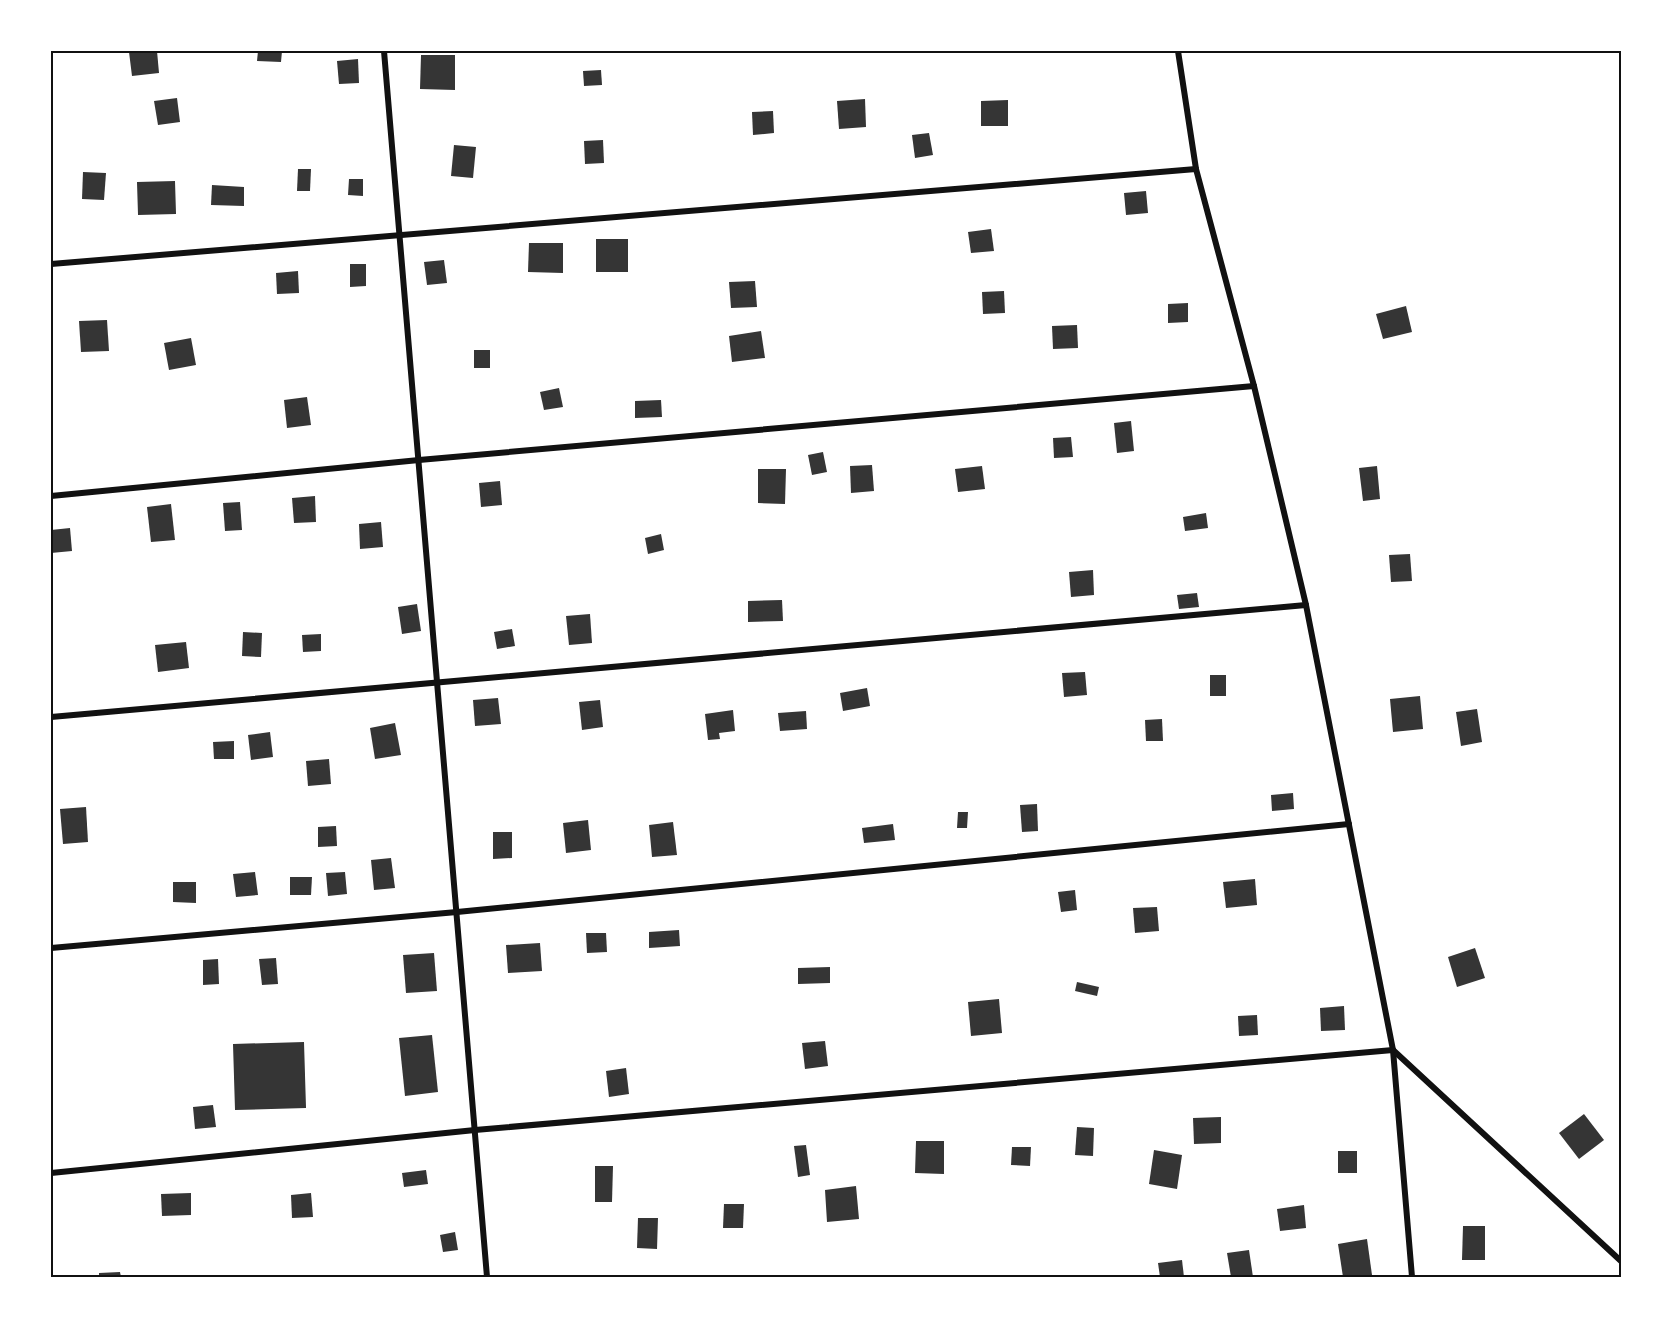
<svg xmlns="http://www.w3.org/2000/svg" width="1673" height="1328" font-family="'Noto Sans',sans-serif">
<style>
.building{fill:#353535}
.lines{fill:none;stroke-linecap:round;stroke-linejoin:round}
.minor{stroke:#111;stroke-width:6}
.neatline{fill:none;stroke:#111;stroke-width:2}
</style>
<rect width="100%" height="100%" fill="#fff"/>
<g class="building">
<polygon points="143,51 157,51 159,73 132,76 129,52"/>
<polygon points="258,51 282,51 281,62 257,61"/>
<polygon points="421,55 455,55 455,90 420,89"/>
<polygon points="358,59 359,83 339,84 337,61"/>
<polygon points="601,70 602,85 584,86 583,71"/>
<polygon points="177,98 180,122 158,125 154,101"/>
<polygon points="865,99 866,127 839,129 837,101"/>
<polygon points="1008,100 1008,126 981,126 981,101"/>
<polygon points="773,111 774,133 753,135 752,112"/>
<polygon points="929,133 933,155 915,158 912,135"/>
<polygon points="603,140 604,163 585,164 584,141"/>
<polygon points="454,145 476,147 473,178 451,176"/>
<polygon points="298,169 311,169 310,191 297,191"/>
<polygon points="83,172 106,173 104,200 82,199"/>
<polygon points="349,179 363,179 363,196 348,195"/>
<polygon points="175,181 176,214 138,215 137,182"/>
<polygon points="212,185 244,187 244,206 211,205"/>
<polygon points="1146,191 1148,213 1126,215 1124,193"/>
<polygon points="991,229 994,251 971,253 968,232"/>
<rect x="596" y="239" width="32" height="33"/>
<polygon points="529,243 563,243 563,273 528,272"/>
<polygon points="444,260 447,283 427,285 424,262"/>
<polygon points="350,264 366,264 366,286 350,287"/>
<polygon points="298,271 299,293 277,294 276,273"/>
<polygon points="755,281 757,307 731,308 729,282"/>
<polygon points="1004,291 1005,313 983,314 982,292"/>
<polygon points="1188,303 1188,322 1168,323 1168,304"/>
<polygon points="1406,306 1412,332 1383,339 1376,314"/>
<polygon points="107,320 109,351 81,352 79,321"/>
<polygon points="1077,325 1078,348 1053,349 1052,326"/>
<polygon points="761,331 765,358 732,362 729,336"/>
<polygon points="191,338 196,365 169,370 164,343"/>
<rect x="474" y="350" width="16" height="18"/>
<polygon points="559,388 563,407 544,410 540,392"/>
<polygon points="307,397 311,425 287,428 284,400"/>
<polygon points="661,400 662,417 635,418 635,401"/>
<polygon points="1131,421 1134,451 1117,453 1114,423"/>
<polygon points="1071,437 1073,457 1054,458 1053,438"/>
<polygon points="823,452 827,472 812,475 808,455"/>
<polygon points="872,465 874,491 851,493 850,466"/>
<polygon points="982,466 985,489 958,492 955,469"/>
<polygon points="1377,466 1380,499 1363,501 1359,468"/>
<polygon points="758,469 786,469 785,504 758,503"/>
<polygon points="500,481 502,505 481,507 479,483"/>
<polygon points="315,496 316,522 294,523 292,498"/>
<polygon points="240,502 242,530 225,531 223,503"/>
<polygon points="171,504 175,540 151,542 147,507"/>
<polygon points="1206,513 1208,528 1185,531 1183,517"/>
<polygon points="381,522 383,547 360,549 359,524"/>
<polygon points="70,528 72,551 51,553 51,530"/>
<polygon points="661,534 664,550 648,554 645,538"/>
<polygon points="1410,554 1412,581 1391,582 1389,555"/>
<polygon points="1093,570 1094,595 1071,597 1069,572"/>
<polygon points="1197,593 1199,607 1179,609 1177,595"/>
<polygon points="782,600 783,621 748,622 748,601"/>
<polygon points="417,604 421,631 402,634 398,607"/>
<polygon points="590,614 592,643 569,645 566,616"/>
<polygon points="512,629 515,646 497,649 494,632"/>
<polygon points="243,632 262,633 261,657 242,656"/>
<polygon points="321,634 321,651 303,652 302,635"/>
<polygon points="186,642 189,668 158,672 155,645"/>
<polygon points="1085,672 1087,695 1064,697 1062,673"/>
<rect x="1210" y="675" width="16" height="21"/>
<polygon points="867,688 870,706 843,711 840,693"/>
<polygon points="1420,696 1423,729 1393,732 1390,699"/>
<polygon points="498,698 501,724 475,726 473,700"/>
<polygon points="600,700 603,727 582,730 579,702"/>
<polygon points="1477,709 1482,742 1461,746 1456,712"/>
<polygon points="733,710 735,731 719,733 720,739 708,740 705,714"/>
<polygon points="806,711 807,729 780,731 778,713"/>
<polygon points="1162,719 1163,741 1146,741 1145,720"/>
<polygon points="395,723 401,755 375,759 370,728"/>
<polygon points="270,732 273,757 251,760 248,735"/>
<polygon points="234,741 234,759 214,759 213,742"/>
<polygon points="329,759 331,784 308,786 306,761"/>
<polygon points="1293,793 1294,809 1272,811 1271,795"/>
<polygon points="1037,804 1038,831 1022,832 1020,805"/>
<polygon points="86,807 88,842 63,844 60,809"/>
<polygon points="958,812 968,812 967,828 957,828"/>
<polygon points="588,820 591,850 566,853 563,823"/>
<polygon points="673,822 677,855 652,857 649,825"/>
<polygon points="893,824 895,840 864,843 862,828"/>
<polygon points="336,826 337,846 318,847 318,827"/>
<polygon points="493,832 512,832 512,858 493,859"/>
<polygon points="391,858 395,888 374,890 371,860"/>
<polygon points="255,872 258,895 236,897 233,874"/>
<polygon points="345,872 347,894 328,896 326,873"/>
<polygon points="290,877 312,877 311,895 290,895"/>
<polygon points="1255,879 1257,905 1226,908 1223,882"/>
<polygon points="173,882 196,882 196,903 173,902"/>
<polygon points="1075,890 1077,910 1061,912 1058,892"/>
<polygon points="1157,907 1159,931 1135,933 1133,908"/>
<polygon points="679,930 680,946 649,948 649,932"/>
<polygon points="586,933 606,933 607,952 587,953"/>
<polygon points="540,943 542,971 508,973 506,945"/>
<polygon points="1475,948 1485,978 1457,987 1448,957"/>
<polygon points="434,953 437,991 406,993 403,955"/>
<polygon points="276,958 278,984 262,985 259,959"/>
<polygon points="218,959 219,984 203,985 203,960"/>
<polygon points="830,967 830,983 798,984 798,968"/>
<polygon points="1077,982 1099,987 1097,996 1075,991"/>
<polygon points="999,999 1002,1033 971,1036 968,1002"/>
<polygon points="1344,1006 1345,1030 1321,1031 1320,1008"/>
<polygon points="1257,1015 1258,1035 1239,1036 1238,1016"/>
<polygon points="432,1035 438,1092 405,1096 399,1038"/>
<polygon points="825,1041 828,1066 805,1069 802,1043"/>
<polygon points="304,1042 306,1108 235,1110 233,1044"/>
<polygon points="626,1068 629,1094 609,1097 606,1071"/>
<polygon points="213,1105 216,1127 195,1129 193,1107"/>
<polygon points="1584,1114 1604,1140 1579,1159 1559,1133"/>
<polygon points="1221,1117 1221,1143 1194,1144 1193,1118"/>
<polygon points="1077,1127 1094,1128 1093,1156 1075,1155"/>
<polygon points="916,1141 944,1141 944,1174 915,1173"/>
<polygon points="806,1145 810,1175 798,1177 794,1146"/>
<polygon points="1012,1147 1031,1147 1030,1166 1011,1165"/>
<polygon points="1154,1150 1182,1155 1177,1189 1149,1184"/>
<rect x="1338" y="1151" width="19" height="22"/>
<polygon points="595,1166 613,1166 612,1202 595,1202"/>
<polygon points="426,1170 428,1184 404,1187 402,1173"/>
<polygon points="856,1186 859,1219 827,1222 825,1190"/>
<polygon points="191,1193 191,1215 162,1216 161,1194"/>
<polygon points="311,1193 313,1217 292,1218 291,1195"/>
<polygon points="724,1204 744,1204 743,1228 723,1228"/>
<polygon points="1304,1205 1306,1228 1280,1231 1277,1209"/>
<polygon points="638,1218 658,1218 657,1249 637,1248"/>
<polygon points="1463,1226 1485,1226 1485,1260 1462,1260"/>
<polygon points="455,1232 458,1250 443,1252 440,1235"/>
<polygon points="1367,1239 1372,1275 1343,1277 1338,1244"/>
<polygon points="1249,1250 1253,1277 1231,1277 1227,1253"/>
<polygon points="1182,1260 1184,1277 1160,1277 1158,1263"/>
<polygon points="120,1272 121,1277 99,1277 99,1273"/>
</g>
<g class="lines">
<g class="minor">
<polyline points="384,51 487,1277"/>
<polyline points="1178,51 1196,169 1254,386 1306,605 1393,1050 1412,1277"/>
<polyline points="51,264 1196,169"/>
<polyline points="51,496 419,460 1254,386"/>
<polyline points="51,717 1306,605"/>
<polyline points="51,948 457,912 1349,824"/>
<polyline points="1393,1050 1622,1262"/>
<polyline points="51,1173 475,1130 1393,1050"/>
</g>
</g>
<rect width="1673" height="1328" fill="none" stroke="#ffffff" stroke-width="105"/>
<rect x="52" y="52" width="1568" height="1224" class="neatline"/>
</svg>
